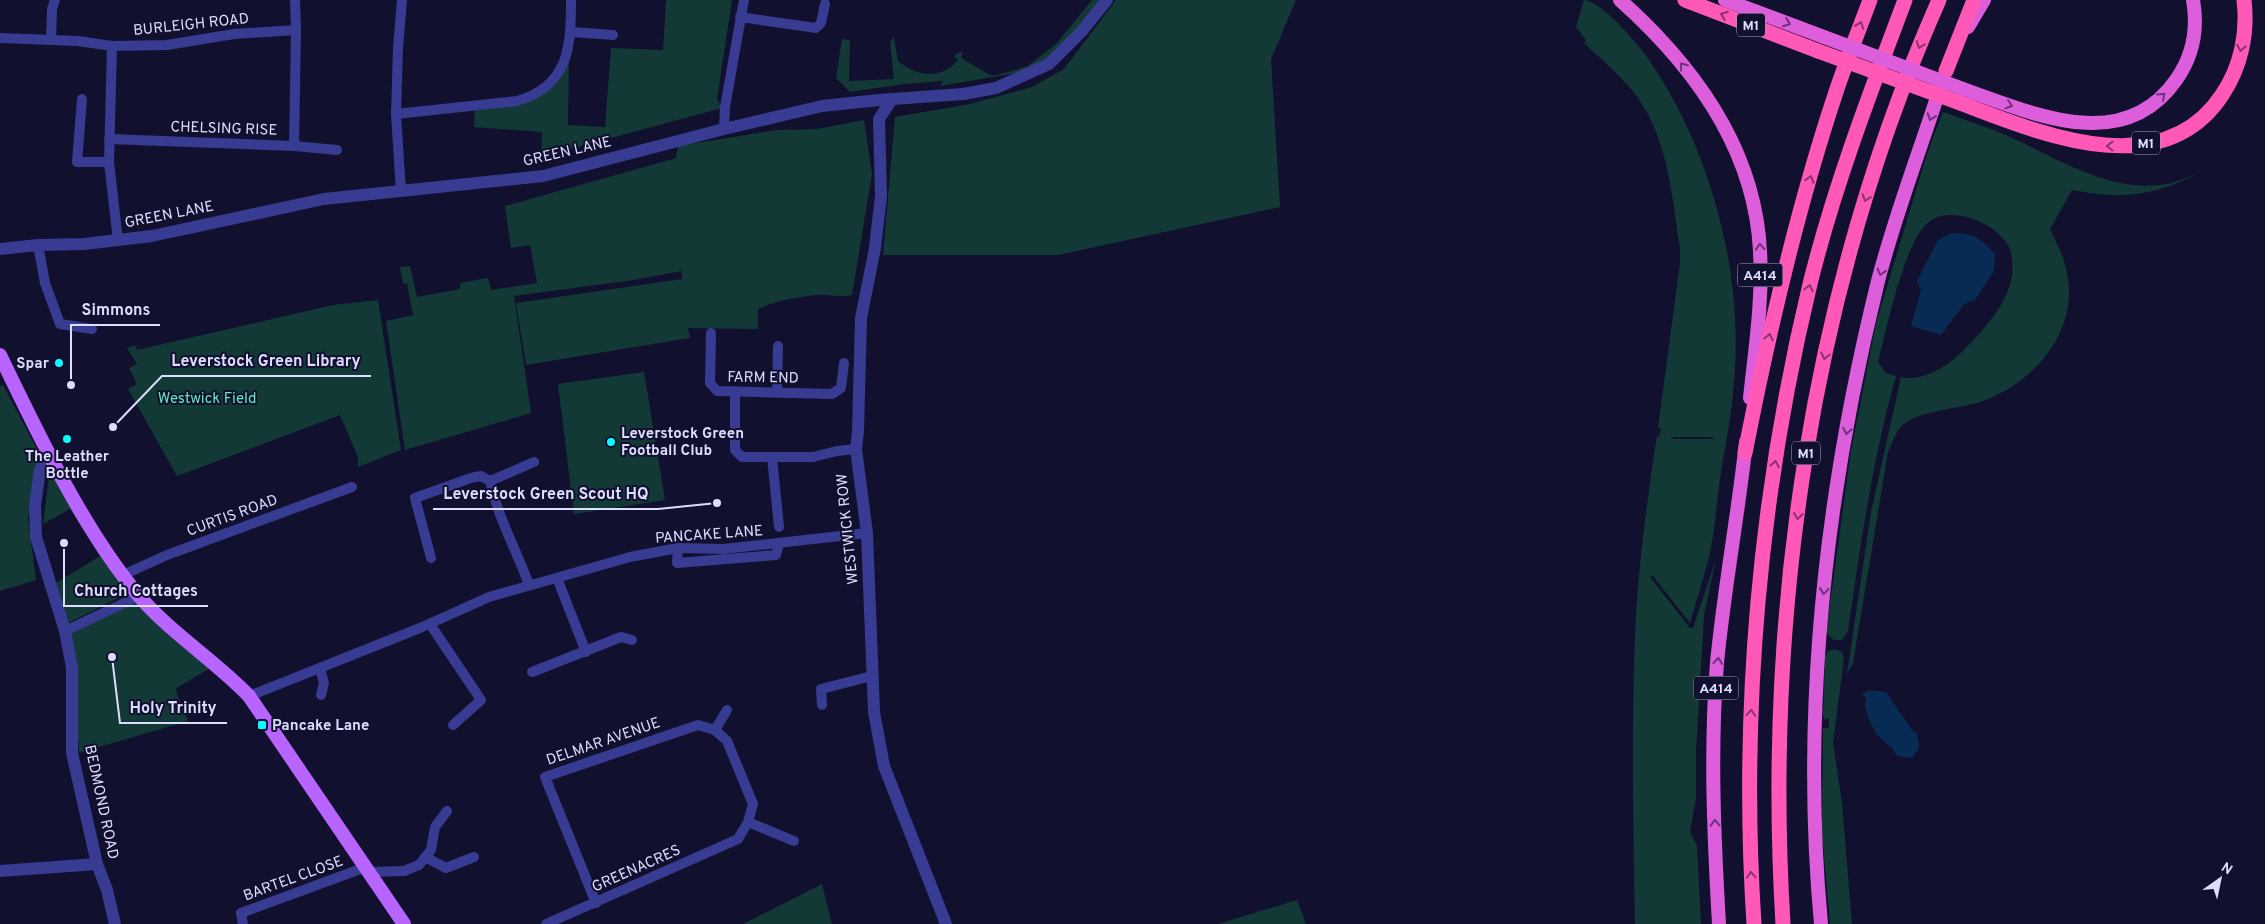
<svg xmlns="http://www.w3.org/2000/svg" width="2265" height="924" font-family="Overpass,sans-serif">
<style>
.green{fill:#123935;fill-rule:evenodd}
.water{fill:#082b54}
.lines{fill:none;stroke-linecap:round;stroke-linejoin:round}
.minor{stroke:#373b91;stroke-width:10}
.tertiary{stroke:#373b91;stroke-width:12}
.primary{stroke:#b864ff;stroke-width:14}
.trunk{stroke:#dc5edb;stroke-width:14}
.motorway{stroke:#ff58b7;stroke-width:15}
.trunk-bridge{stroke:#dc5edb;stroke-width:14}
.motorway-bridge{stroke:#ff58b7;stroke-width:15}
.oneway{stroke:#883473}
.oneway2{stroke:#6d337c}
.poi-dot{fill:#09fcff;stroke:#12102f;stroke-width:2}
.labels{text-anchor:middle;stroke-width:4;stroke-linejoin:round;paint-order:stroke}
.shield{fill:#12102f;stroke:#a1a0c1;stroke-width:1}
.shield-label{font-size:14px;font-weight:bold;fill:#deddff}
.street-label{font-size:15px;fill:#deddff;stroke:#12102f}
.poi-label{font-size:15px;font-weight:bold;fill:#deddff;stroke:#12102f;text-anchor:start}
.park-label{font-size:15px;fill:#5debbb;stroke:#12102f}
.leader{fill:none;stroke:#deddff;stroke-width:2}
.callout-dot{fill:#deddff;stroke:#12102f;stroke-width:2}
.callout-label{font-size:16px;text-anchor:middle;font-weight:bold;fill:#deddff;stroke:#12102f;stroke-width:4;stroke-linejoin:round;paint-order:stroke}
</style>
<rect width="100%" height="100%" fill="#12102f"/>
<g class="green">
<polygon points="666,0 732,0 717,99 722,108 541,157 542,132 474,127 475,105 517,101 548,86 569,51 568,125 605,127 611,48 663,50"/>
<path d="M1092,0h9l-26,37 -46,34 -89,15 3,-5 -39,3 -54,8 -14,-14 6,-39 8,1 -1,41 45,-2 -4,-37 4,-5 4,24c18,15 42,20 60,-1l-4,-4 6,-4 3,1 -2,5 29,17h7l31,-9 29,-23z"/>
<polygon points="1116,0 1296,0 1271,59 1280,207 1058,255 883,255 895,117 970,104 1032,87 1064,69"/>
<path d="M1584,0c16,0 53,43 63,57 63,90 97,215 87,325 -2,30 -8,60 -13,90 -4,25 -5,50 -10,75 -5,25 -14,51 -21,76l-37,-47 -3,1 40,51h3l23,-69 -12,56 -8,137v46l-6,34 7,14 4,78h-66c-2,-104 -4,-208 1,-311 4,-60 12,-119 21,-178l1,4 3,-10 -3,-1 22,-165v-14c-8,-51 -11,-107 -42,-151 -15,-21 -36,-38 -54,-55l2,-3 -10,-13zM1669,437h40l7,2h-41z"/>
<path d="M1943,112c22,8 44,15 65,24 46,21 99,55 151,49 14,-1 27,-7 40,-12 -45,23 -77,27 -127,17l-22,39c6,13 13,26 16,39 15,60 -29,113 -83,133 -21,8 -69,9 -83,27 -5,6 -8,16 -12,24l-35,211 -6,11 24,-162 30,-135c24,5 48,-12 64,-28 18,-19 40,-42 46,-68 2,-9 2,-26 -2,-34 -12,-23 -55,-42 -79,-26 -25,16 -44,111 -52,141l8,11 10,3c-23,82 -36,170 -48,255l-6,9h-8l-8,-7 25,-182 25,-128 51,-169z"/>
<path d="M864,120l8,54 -20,121c-13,3 -24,-1 -36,0 -18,2 -41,6 -58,14v20l-70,-1 2,10 -164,27 -10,-62 166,-24 -1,-15v7l-47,9 -120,16 17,117 -126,37 -19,-129 27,-6 -6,-32 -4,1 -3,-17 10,-1 7,31 43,-8v-6l28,-5 3,12 46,-7 -7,-38 -19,3 -6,-42 171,-48 2,-12 99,-16 40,-1z"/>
<polygon points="378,300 401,450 358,467 358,457 340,415 177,476 128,389 137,384 129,368 137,364 127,348 135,345 137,350 333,305"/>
<polygon points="644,372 665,500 574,514 558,384"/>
<polygon points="3,385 39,453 28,519 36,580 0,591 0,386"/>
<polygon points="50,469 129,593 68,623 56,583 100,556 70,509 43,524"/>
<polygon points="137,599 210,668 175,689 188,721 79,753 74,668 68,632"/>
<polygon points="1835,649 1842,652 1844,658 1833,743 1842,803 1852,924 1830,924 1822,832 1823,728 1829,728 1829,719 1826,718 1825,721 1823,716 1825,656 1828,651"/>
<polygon points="822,884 832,924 743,924"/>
<polygon points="1297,900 1306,924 1218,924"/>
</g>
<g class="water">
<path d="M1951,233c23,0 28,4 44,21l-1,17 -19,29 -11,4 -23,31 -30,-9 10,-36 -4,-9 21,-41z"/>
<polygon points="1870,690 1886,692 1914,733 1917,732 1919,748 1912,758 1897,756 1893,749 1877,735 1869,720 1865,706 1866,698 1862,694"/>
</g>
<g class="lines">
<g class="minor">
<polyline points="740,17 816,28 821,23 825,4"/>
<polyline points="571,32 613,35"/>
<polyline points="0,38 78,41 112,46 167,45 234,34 296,30"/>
<polyline points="51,40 52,9 55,0"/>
<polyline points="112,46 109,162 118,241"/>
<polyline points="82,99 77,162 109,162"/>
<path d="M396,114l121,-13c52,-15 54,-54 54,-101"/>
<polyline points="724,129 725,107 744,0"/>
<polyline points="109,139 294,146 337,150"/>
<polyline points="294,146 296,30 295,0"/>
<polyline points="401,192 396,114 398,48 402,0"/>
<polyline points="38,245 45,283 60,324 92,329"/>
<polyline points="711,333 710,383 717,391 832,394 841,388 844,363"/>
<polyline points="735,391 735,450 742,457 813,457 837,451 856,449"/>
<polyline points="777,392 778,346"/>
<polyline points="772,457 779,527"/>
<path d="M490,481c8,37 27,70 39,104"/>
<polyline points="678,548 677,563 776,555 779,544"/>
<polyline points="431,558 415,498 471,478 481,476 490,481 534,462"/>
<polyline points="123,575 167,555 352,487"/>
<polyline points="557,578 586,652"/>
<polyline points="430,624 481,700 453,725"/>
<polyline points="65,631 139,596"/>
<polyline points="320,669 324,683 321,695"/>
<polyline points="532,672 621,637 632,640"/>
<polyline points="249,696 420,628 489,597 630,557 678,548 724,549 867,533"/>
<polyline points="822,705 821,689 872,676"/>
<polyline points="715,730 727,710"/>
<polyline points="748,822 794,841"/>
<polyline points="425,857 446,868 474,857"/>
<polyline points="370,872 404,871 419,865 431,850 435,827 447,811"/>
<polyline points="243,924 241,913 366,867"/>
<polyline points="546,924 738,839 748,822 753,804 727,741 715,730 698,725 545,777 596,903"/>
</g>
<g class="tertiary">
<polyline points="892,99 879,119 881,196 875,248 861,318 858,431 856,449 867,533 874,712 884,766 946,924"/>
<polyline points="0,249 38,245 84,244 152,236 324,199 543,176 724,129 822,106 879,100 963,94 996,88 1049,64 1082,31 1107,0"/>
<polyline points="51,454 44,461 40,470 35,505 36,537 65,631 72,668 72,753 97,864 107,890 115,924"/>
<polyline points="0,871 97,864"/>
</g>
<path class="primary" d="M0,355c37,77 84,176 139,241 32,37 75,64 110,100l155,228"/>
<g class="trunk">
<path d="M1620,0c73,65 135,149 140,251 3,49 -5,99 -10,147"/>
<polyline points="1725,0 1824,37"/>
<polyline points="1968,27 1984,0"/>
<path d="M1963,89c69,24 160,67 213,-9 17,-24 22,-52 17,-80"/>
<path d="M1719,924c-5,-87 -9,-174 -2,-261 7,-74 21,-147 29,-221"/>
<path d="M1821,924c-20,-215 5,-433 57,-643 17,-66 42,-130 63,-196"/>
</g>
<g class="motorway">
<polyline points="1685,0 1818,51"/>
<polyline points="1946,71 1974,0"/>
<path d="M1960,103c79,30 202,83 262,-8 19,-28 26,-62 22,-95"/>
<path d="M1745,453c24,-123 52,-245 92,-364 10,-30 22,-59 33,-89"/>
<path d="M1754,924c-14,-214 6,-432 56,-640 24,-97 60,-191 95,-284"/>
<path d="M1783,924c-19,-312 29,-637 156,-924"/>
</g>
<polyline class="trunk-bridge" points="1824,37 1963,89"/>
<polyline class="motorway-bridge" points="1818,51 1960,103"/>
</g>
<defs><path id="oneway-chevron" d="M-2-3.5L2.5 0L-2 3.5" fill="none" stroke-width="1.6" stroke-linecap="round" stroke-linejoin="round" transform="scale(1.25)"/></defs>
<g class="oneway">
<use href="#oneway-chevron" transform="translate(1724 15) rotate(-159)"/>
<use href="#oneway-chevron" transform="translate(1860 25) rotate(-70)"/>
<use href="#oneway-chevron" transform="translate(1920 45) rotate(111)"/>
<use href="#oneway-chevron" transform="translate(2241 48) rotate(100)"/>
<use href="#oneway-chevron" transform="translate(2110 146) rotate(-179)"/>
<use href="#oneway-chevron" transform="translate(1810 179) rotate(-74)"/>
<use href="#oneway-chevron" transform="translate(1866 198) rotate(108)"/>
<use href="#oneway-chevron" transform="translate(1809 288) rotate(-77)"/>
<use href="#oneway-chevron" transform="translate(1769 337) rotate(-77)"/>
<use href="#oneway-chevron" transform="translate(1825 356) rotate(103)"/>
<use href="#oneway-chevron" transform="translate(1775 464) rotate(-80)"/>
<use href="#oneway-chevron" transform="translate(1798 516) rotate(97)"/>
<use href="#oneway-chevron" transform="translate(1751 713) rotate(-86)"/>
<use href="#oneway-chevron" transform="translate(1751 875) rotate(-94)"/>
</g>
<g class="oneway2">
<use href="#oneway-chevron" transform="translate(1787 23) rotate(21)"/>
<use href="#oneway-chevron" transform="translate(1683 66) rotate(-128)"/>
<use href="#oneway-chevron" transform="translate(2162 96) rotate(-43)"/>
<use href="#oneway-chevron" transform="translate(2009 105) rotate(19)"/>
<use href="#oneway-chevron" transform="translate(1931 117) rotate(110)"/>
<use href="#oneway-chevron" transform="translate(1760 247) rotate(-94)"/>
<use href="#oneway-chevron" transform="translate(1881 272) rotate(107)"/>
<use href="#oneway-chevron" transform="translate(1847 431) rotate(100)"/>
<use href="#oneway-chevron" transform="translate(1824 591) rotate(95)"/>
<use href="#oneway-chevron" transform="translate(1718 661) rotate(-85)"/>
<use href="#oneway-chevron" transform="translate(1715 823) rotate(-92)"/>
</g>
<g class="poi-dot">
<circle cx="59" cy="363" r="5"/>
<circle cx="67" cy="439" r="5"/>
<circle cx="611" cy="442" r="5"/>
<rect x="257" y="720" width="10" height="10" rx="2.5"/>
</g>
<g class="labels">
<g class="shield">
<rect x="1737" y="13.5" width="28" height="23" rx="4"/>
<rect x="2132" y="131.5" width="28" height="23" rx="4"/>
<rect x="1737.5" y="263.5" width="45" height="23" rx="4"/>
<rect x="1792" y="441.5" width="28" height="23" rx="4"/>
<rect x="1693.5" y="676.5" width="45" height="23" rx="4"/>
</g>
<g class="shield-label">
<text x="1751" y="30">M1</text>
<text x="2146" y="148">M1</text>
<text x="1760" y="280">A414</text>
<text x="1806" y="458">M1</text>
<text x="1716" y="693">A414</text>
</g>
<g class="street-label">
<text transform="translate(191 24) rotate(-6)" y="5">BURLEIGH ROAD</text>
<text transform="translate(224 128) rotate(2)" y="5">CHELSING RISE</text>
<text transform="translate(567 151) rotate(-13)" y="5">GREEN LANE</text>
<text transform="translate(169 214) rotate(-11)" y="5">GREEN LANE</text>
<text transform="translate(763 377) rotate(1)" y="5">FARM END</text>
<text transform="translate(232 515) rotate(-20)" y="5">CURTIS ROAD</text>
<text transform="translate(847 529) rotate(-96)" y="5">WESTWICK ROW</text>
<text transform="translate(709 534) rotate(-4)" y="5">PANCAKE LANE</text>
<text transform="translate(603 741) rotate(-19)" y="5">DELMAR AVENUE</text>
<text transform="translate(102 802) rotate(78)" y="5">BEDMOND ROAD</text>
<text transform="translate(636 868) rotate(-24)" y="5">GREENACRES</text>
<text transform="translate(293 878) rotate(-20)" y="5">BARTEL CLOSE</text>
</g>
<g class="poi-label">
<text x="49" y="368" text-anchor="end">Spar</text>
<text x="621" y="438">Leverstock Green<tspan x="621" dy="17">Football Club</tspan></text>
<text x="67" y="461" text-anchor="middle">The Leather<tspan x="67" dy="17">Bottle</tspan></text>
<text x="272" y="730">Pancake Lane</text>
</g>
<g class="park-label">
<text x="207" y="403">Westwick Field</text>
</g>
</g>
<path class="leader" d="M71 385L71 325H160M113 427L162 376H371M717 503L658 509H433M64 543L64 606H208M112 657L120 723H227"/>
<g class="callout-dot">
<circle cx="71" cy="385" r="5"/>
<circle cx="113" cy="427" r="5"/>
<circle cx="717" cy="503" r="5"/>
<circle cx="64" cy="543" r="5"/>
<circle cx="112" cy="657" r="5"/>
</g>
<g class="callout-label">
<text x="116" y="315">Simmons</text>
<text x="266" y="366">Leverstock Green Library</text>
<text x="546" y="499">Leverstock Green Scout HQ</text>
<text x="136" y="596">Church Cottages</text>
<text x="173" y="713">Holy Trinity</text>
</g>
<g transform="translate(2220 879) rotate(33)" stroke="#12102f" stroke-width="4" paint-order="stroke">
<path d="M0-4L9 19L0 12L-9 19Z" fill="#deddff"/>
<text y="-8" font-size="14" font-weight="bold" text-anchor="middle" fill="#deddff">N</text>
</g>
</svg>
